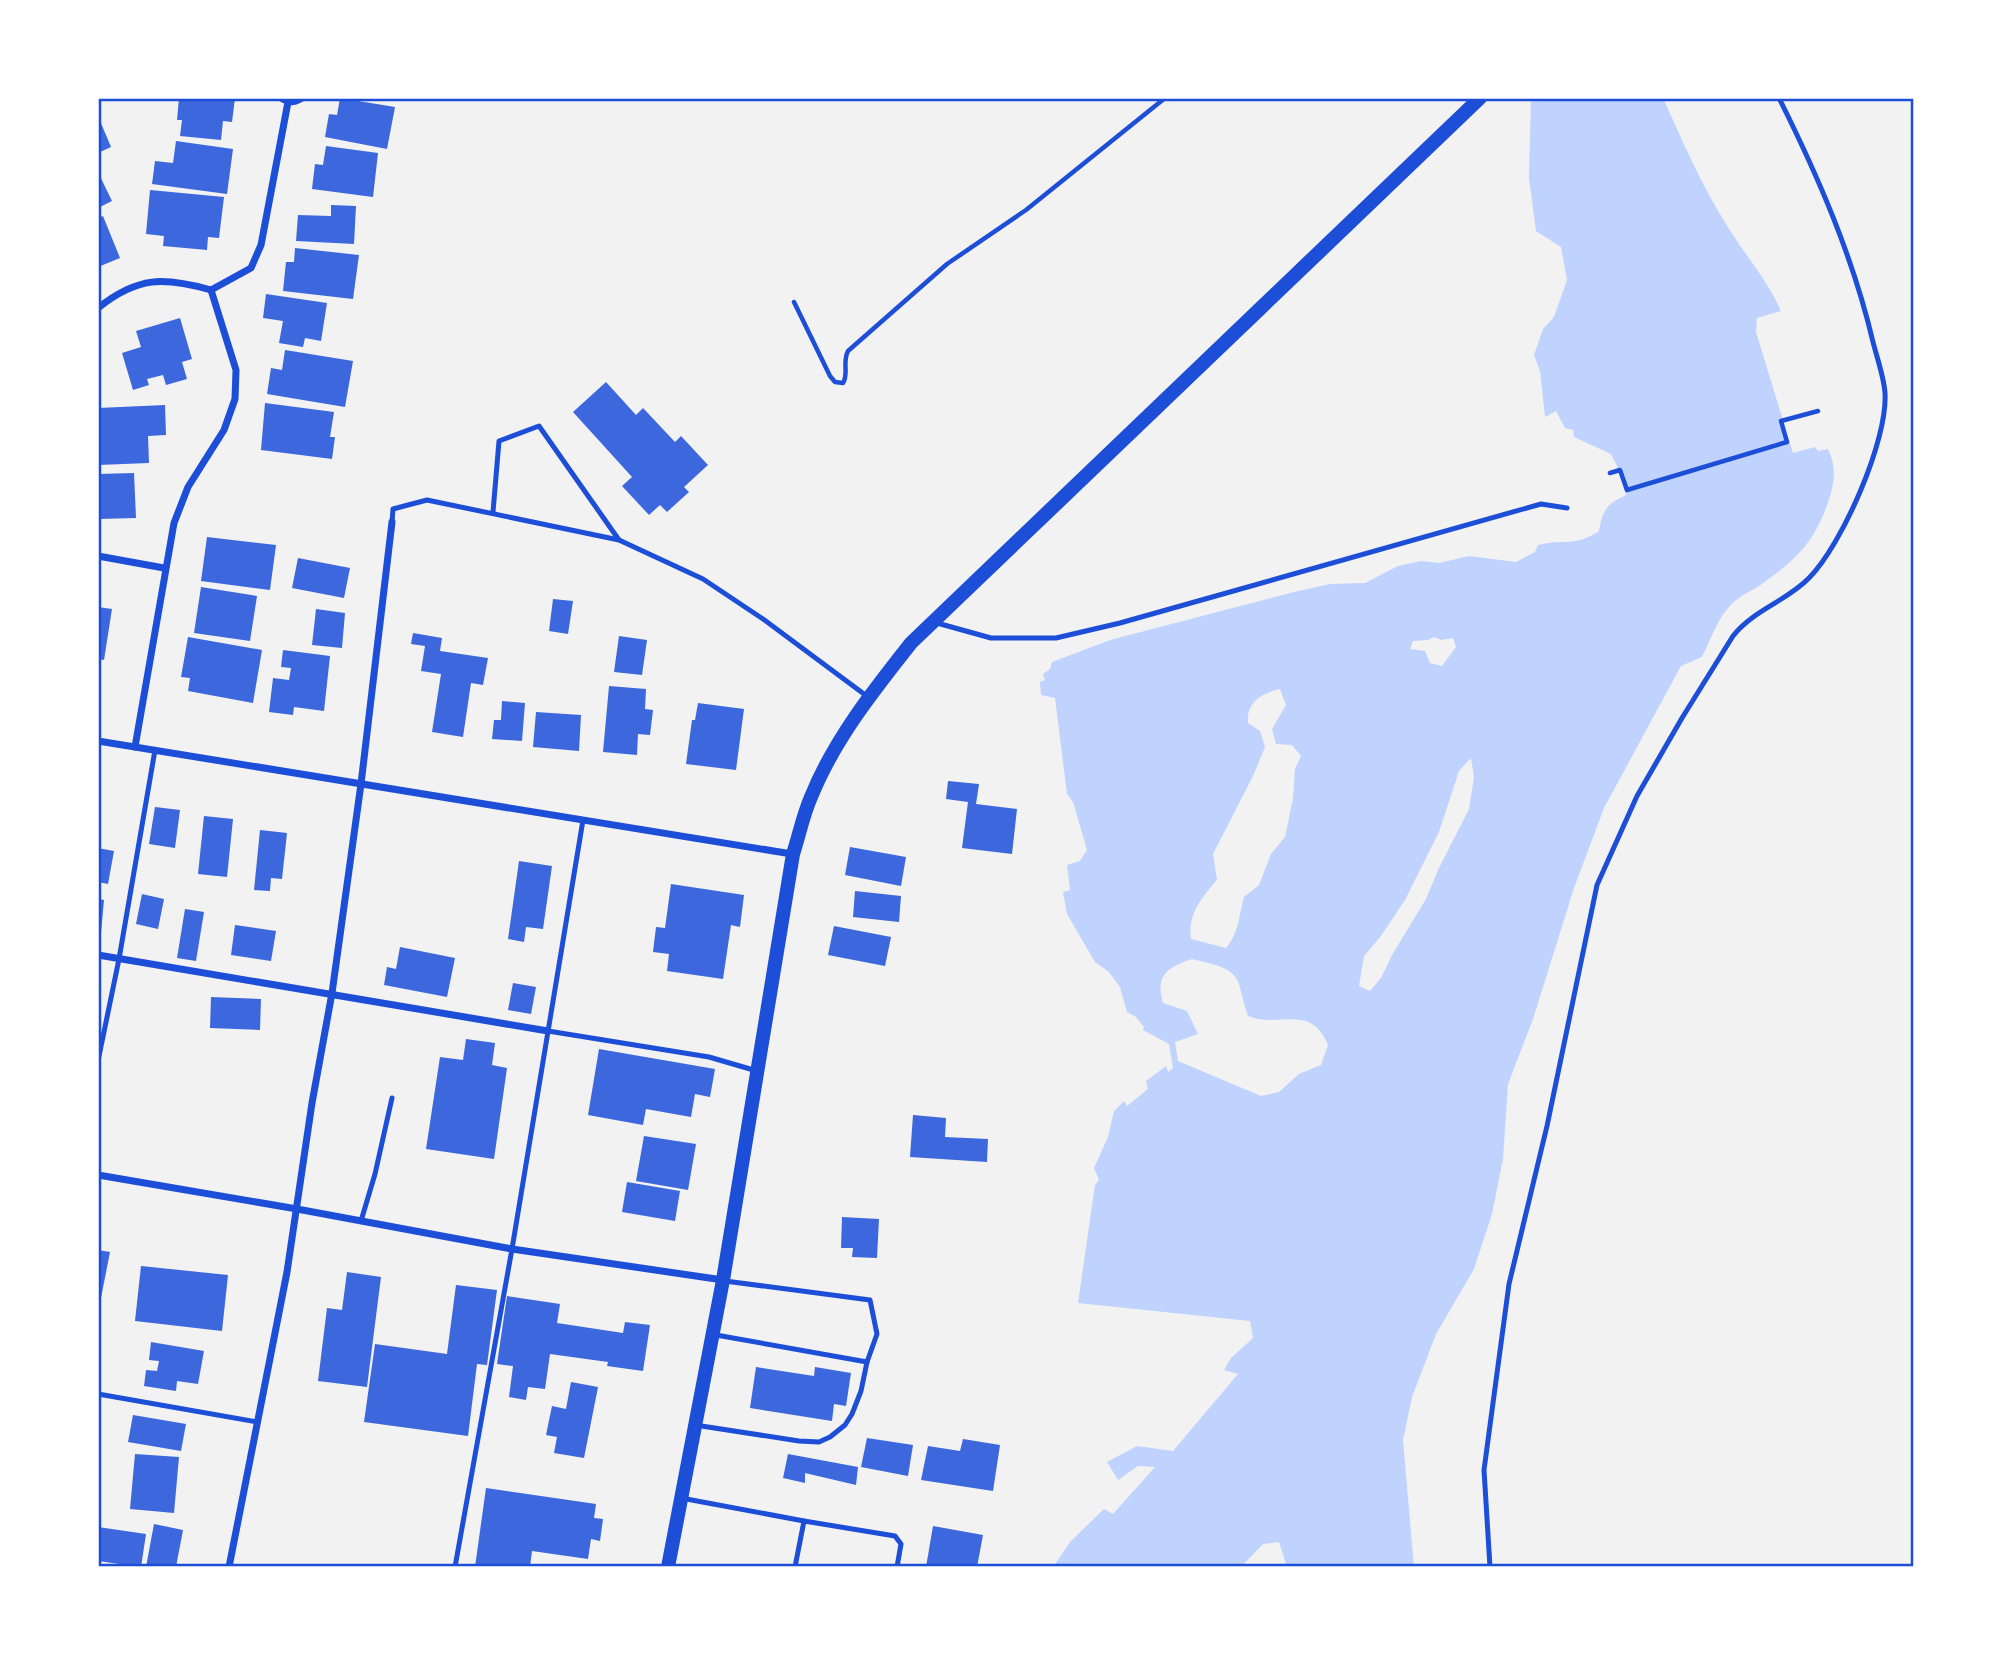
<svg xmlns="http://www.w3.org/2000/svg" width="2012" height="1665" font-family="Manrope,sans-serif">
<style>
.water{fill:#bfd3fe;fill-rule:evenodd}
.building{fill:#3d67dc}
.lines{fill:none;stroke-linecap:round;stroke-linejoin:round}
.path{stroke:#1d4ed8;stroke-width:4.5}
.service{stroke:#1d4ed8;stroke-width:5}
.minor{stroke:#1d4ed8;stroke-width:7}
.secondary{stroke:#1d4ed8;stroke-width:14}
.neatline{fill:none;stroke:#1d4ed8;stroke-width:2.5}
</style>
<rect width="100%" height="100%" fill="#f2f2f2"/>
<path class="water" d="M1531,98h132c19,42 38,86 63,126 18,30 41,55 55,87l-24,7 -1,14 37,121 22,-6 3,4 10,-2c8,16 7,30 2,47 -14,45 -31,61 -68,88 -9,6 -19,10 -27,17 -16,13 -24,38 -33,56l-21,9 -77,142 -30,80 -41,131 -25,65 -5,75 -11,55 -18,55 -38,65 -24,63 -9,43 11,127h-127l-8,-25 -16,2 -22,23h-188l17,-25 34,-33 9,5 42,-47 -17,-1 -20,14 -11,-18 30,-16 36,5 65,-77 -14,-4 7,-12 22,-20 -3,-17 -172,-18 17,-118 4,-5 -5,-12 14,-31 6,-26 10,-10 3,5 21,-17 -2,-8 20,-15 2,6 5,-4 -4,-24 -26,-14 1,-3 -8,-10 -9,-5 -7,-25 -11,-15 -14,-10 -28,-48 -4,-22 7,-2 -3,-25 13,-4 7,-11 -14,-48 -6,-8 -12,-96 -14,-3 -1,-13 5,-2 -2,-6 7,-5 2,-7 58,-22 184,-48 36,-8 35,-1 33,-17 23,-5 18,2 30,-7 47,6 19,-10 3,-7c28,-7 34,3 61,-14 4,-22 7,-26 27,-36l-9,-29 -6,-12 -37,-17 -1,-7 -8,-2 -9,-17 -11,6 -5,-46 -6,-16 9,-26 11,-12 13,-37 -6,-33 -25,-16 -7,-53zM1434,637l7,3 12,-2 3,9 -14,19 -12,-3 -5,-12 -15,-2 3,-8 15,-1zM1280,689l6,16 -14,24 4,15 16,1 9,11 -6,13 -2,29 -8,39 -14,17 -12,31 -15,12c-5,18 -5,36 -18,51l-35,-9c-4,-24 11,-42 26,-59l-4,-26 40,-78 12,-29 -5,-16 -12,-8c-2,-20 13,-30 32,-34zM1471,758l3,19 -5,32 -31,61 -12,29 -34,56 -11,23 -11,13 -11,-5 5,-30 17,-20 24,-36 34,-68 20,-61zM1192,959c15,4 42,7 47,25 3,11 5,21 9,32 32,13 62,-14 80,29l-7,20 -22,9 -20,18 -18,4 -83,-35 -3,-19 23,-8 -11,-23 -24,-8c-8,-27 4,-36 29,-44z"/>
<g class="building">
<polygon points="179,98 235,98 232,122 223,121 221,140 180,136 182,120 177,120"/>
<polygon points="340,98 395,107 387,149 325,137 329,114 337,115"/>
<polygon points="98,116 111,147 98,153"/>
<polygon points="176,141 233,149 227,194 152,184 155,161 173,163"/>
<polygon points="326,146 378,153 373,197 312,189 315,164 323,165"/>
<polygon points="98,172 112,201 98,208"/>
<polygon points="150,190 224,197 219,238 208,237 207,250 163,246 164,236 146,234"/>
<polygon points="331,205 356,206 354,244 296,241 298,215 331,216"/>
<polygon points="103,216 120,258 98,267 98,218"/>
<polygon points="295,248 359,255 353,299 283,291 286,262 294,262"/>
<polygon points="266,294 327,303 321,341 305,338 303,347 279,343 283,321 263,318"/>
<polygon points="180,318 192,359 182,362 187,379 166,385 163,375 147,379 149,385 133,390 122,353 141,347 136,331"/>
<polygon points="285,350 353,361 345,407 267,394 271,368 282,370"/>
<polygon points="606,382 636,415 643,408 675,442 681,436 708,465 684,487 689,492 667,512 660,505 649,515 622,486 632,477 573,412"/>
<polygon points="265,403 334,412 330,437 335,437 332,459 261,450"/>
<polygon points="165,405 166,435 148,436 149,463 98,465 98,408"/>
<polygon points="134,473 136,518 98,519 98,474"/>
<polygon points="207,537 276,545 270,590 201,581"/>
<polygon points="298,558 350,568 344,598 292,588"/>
<polygon points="201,587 257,596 250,641 194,633"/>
<polygon points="553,599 573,601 568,634 549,631"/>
<polygon points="98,607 112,609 104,660 98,659"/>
<polygon points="316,609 345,613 342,648 312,645"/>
<polygon points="413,633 442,638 440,651 488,658 483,685 471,683 463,737 432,732 441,674 421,671 425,646 411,644"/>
<polygon points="619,636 647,640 642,675 614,672"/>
<polygon points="188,637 262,650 253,703 188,691 190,678 181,677"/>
<polygon points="283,650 330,656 324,711 294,707 293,715 269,712 273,678 289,680 291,668 281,667"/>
<polygon points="609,686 646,689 645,709 653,710 650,735 638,734 637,755 603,752"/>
<polygon points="502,701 525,703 522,741 492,739 494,720 501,720"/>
<polygon points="698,703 744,709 736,770 686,764 692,720 695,720"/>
<polygon points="536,712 581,715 579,751 533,747"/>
<polygon points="948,781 979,784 976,804 1017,809 1012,854 962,848 968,802 946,799"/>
<polygon points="155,807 180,810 175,848 149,844"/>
<polygon points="204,816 233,819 227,877 198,874"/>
<polygon points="260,830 287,833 282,879 271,878 270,891 254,890"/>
<polygon points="850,847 906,857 901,886 845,875"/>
<polygon points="98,848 114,851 108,884 98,882"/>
<polygon points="519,861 552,866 543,929 526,927 524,942 508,939"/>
<polygon points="671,884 744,895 740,927 731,925 723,979 667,971 669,954 653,952 656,927 665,928"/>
<polygon points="855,891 901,896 899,922 853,917"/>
<polygon points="142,894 164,899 158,929 136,924"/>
<polygon points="98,899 104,900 101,933 98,932"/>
<polygon points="185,909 204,912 196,961 177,958"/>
<polygon points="235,925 276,931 271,961 231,955"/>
<polygon points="834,926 891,937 885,966 828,955"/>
<polygon points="400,947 455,958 447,997 384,985 387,967 396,969"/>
<polygon points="513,983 536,987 531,1014 508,1010"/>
<polygon points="211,997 261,999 260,1030 210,1028"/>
<polygon points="466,1039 495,1043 492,1065 507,1068 494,1159 426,1149 440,1057 463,1060"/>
<polygon points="599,1049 715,1069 710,1097 695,1094 691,1117 646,1109 643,1125 588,1115"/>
<polygon points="913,1115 946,1118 945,1137 988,1139 987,1162 910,1157"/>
<polygon points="644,1136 696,1144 688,1190 636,1181"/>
<polygon points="627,1182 680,1191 675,1221 622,1212"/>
<polygon points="842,1217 879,1219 877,1258 852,1257 853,1248 841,1248"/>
<polygon points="98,1250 110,1252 100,1303 98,1302"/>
<polygon points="141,1266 228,1275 222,1331 135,1321"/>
<polygon points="347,1272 381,1277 367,1387 318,1381 327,1308 342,1310"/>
<polygon points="456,1285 497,1290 487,1365 477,1364 468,1436 364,1422 375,1344 447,1354"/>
<polygon points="507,1296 560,1304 557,1323 623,1333 625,1322 650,1325 643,1371 607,1366 608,1362 550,1354 545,1389 528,1387 526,1400 509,1397 513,1366 497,1364"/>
<polygon points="151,1342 204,1351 198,1384 177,1381 176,1391 144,1386 146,1370 157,1371 159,1361 149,1360"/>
<polygon points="756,1367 814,1376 815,1367 851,1373 846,1406 834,1404 832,1421 750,1408"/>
<polygon points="571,1382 598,1387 584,1458 554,1453 557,1437 546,1435 552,1406 566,1409"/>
<polygon points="133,1415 186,1424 181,1451 128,1442"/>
<polygon points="867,1438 913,1445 908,1476 861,1467"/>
<polygon points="963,1439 1000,1445 993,1491 921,1480 928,1446 960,1451"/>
<polygon points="135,1454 179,1457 174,1513 130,1509"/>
<polygon points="788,1454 858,1467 856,1485 805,1473 805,1483 783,1478"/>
<polygon points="486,1488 596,1504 594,1518 603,1519 600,1541 591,1539 588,1559 532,1551 530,1567 475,1567"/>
<polygon points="154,1524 183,1530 176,1567 146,1567"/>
<polygon points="933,1526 983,1535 977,1567 926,1567"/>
<polygon points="98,1527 146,1534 141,1567 98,1561"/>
</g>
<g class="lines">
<g class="path">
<path d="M794,302l36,74 5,6 8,1c6,-9 -1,-21 5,-32l99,-87 79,-54 139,-112"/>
<polyline points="1610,473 1620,470 1627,490 1787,442 1781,421 1818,411"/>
</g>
<g class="service">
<polyline points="493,512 499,441 539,426 619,540 703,579 763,619 868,697"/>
<polyline points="392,522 393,509 427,500 619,540"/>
<polyline points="937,623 991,638 1056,638 1120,623 1541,504 1567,508"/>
<polyline points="548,1031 709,1057 757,1071"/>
<polyline points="98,1061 119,959 155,750"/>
<polyline points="361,1221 375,1174 392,1098"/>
<polyline points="716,1335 867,1362 877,1334 870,1300 725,1281"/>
<polyline points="98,1394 257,1422"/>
<polyline points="695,1425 799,1441 819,1442 830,1437 845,1425 852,1414 861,1391 867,1362"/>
<polyline points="681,1498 804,1521 795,1567"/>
<polyline points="804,1521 895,1536 901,1544 897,1567"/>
<polyline points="455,1567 512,1249 583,820"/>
<path d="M1490,1567l-6,-97 25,-186 38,-158 50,-241 40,-89 45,-78 51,-82c20,-26 54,-35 76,-58 33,-33 79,-138 76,-185 -1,-16 -8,-35 -12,-51 -20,-85 -55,-166 -94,-244"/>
</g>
<g class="minor">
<path d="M281,98c8,5 13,5 21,0"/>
<polyline points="211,290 251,268 261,245 288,102"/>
<path d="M98,308c40,-32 66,-31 113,-18"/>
<polyline points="98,556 164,568"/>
<polyline points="98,741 792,854"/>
<polyline points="135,747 174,523 188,487 224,430 235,399 236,370 211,290"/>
<polyline points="98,955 548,1031"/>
<polyline points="98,1175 297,1209 512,1249 723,1280"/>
<polyline points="229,1567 287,1272 312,1103 332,993 361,784 392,522"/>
</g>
<path class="secondary" d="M668,1567l55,-287 70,-426c6,-18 10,-39 18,-57 23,-57 62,-106 100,-154l569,-545"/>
</g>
<rect width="2012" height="1665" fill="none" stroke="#ffffff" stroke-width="200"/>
<rect x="100" y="100" width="1812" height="1465" class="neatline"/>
</svg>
